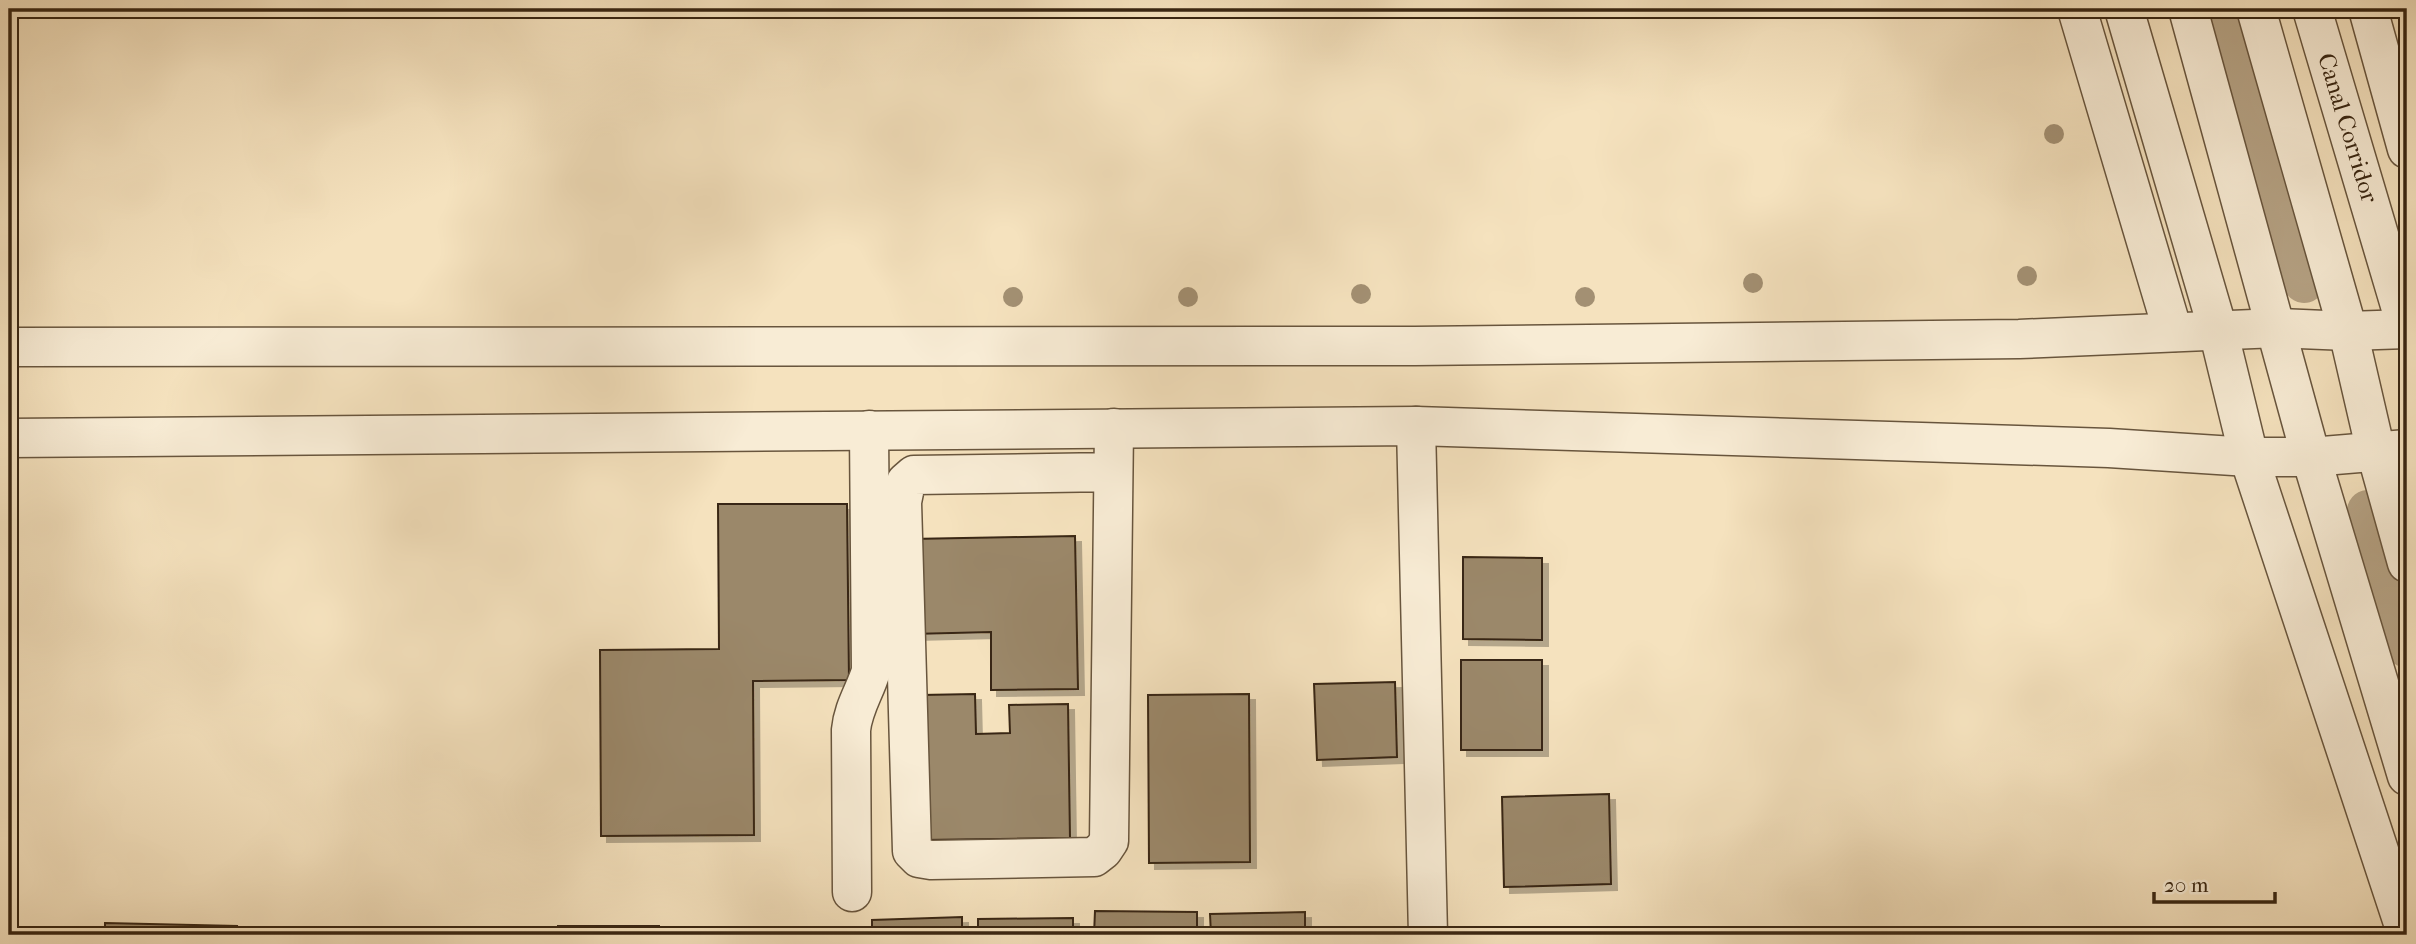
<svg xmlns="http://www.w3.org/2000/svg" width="2416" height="944" font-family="'IM FELL French Canon',serif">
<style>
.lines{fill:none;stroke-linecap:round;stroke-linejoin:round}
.canal{stroke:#b5a284;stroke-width:42}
.building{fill:#9b886b;stroke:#392612;stroke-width:2;filter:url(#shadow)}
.minor-casing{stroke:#68553d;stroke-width:41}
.minor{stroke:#f8ecd5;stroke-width:38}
.tree{fill:#a39073}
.labels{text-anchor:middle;stroke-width:7;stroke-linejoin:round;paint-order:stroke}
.street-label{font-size:24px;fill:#392612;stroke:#f8ecd5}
</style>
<defs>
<filter id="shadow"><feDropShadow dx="6" dy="6" stdDeviation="0" flood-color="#0004"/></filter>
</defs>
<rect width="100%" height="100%" fill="#f5e2be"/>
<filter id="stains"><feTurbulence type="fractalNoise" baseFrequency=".00286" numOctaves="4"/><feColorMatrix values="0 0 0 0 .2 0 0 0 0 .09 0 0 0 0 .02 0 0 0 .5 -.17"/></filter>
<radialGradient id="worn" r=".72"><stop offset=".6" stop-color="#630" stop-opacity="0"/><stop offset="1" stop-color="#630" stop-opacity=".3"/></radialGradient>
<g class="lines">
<g class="canal">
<polyline points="2226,9 2304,282"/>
<polyline points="2368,511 2407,647"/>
</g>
</g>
<g class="building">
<polygon points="718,504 847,504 849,680 753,681 754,835 601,836 600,650 719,649"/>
<polygon points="1075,536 1078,689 991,690 991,632 912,634 910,539"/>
<polygon points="1463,557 1542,558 1542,640 1463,639"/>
<rect x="1461" y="660" width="81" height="90"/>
<polygon points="1395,682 1397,757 1317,760 1314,684"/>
<polygon points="975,694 976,734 1010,733 1009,705 1068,704 1070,838 923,840 921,695"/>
<polygon points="1249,694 1250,862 1149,863 1148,695"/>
<polygon points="1609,794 1611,884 1504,887 1502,797"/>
<polygon points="1095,911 1197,912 1197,935 1094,935"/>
<polygon points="1305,912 1305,935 1211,935 1210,914"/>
<polygon points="962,917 962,935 872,935 872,920"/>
<polygon points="1073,918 1073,935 978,935 978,919"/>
<polygon points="105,923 237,926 236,935 105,935"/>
<rect x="558" y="926" width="101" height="9"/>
<polygon points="697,932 768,933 768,935 697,935"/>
</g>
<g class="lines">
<g class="minor-casing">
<g id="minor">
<polyline points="2077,9 2173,332"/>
<polyline points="2124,9 2218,330 2249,457 2407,935"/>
<polyline points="2188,9 2311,457 2407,776"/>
<polyline points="2256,9 2348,331 2376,452 2407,563"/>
<polyline points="2312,9 2407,329"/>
<polyline points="2368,9 2407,149"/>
<polyline points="9,347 1415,346 2019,339 2277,328 2348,331 2407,329"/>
<polyline points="1416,426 1428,935"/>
<polyline points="9,438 1416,426 2109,448 2249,457 2311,457 2407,449"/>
<polyline points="1113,472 914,475 906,482 902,502 912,851 919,858 931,860 1094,857 1103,850 1109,841 1114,428"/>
<path d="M852,892l-1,-162c2,-22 14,-39 20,-59l-2,-241"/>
</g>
</g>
<use href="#minor" class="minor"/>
</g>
<g class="tree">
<circle cx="2054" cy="134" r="10"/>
<circle cx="2027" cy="276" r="10"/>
<circle cx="1753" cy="283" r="10"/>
<circle cx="1361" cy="294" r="10"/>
<circle cx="1013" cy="297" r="10"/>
<circle cx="1188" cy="297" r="10"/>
<circle cx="1585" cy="297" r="10"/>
</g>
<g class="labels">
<g class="street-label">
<text transform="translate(2348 128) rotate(73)" y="8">Canal Corridor</text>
</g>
</g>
<rect width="2416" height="944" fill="none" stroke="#f5e2be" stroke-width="35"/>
<rect x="10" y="10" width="2395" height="923" fill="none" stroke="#392612" stroke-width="3.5"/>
<rect x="18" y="18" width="2381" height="909" fill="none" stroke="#392612" stroke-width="2"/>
<path d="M2154 892v10h121v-10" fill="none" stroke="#392612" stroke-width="3.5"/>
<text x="2164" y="892" font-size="21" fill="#392612" stroke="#f8ecd5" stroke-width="5" paint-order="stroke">20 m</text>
<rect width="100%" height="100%" filter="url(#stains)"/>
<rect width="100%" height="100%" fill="url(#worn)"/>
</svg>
